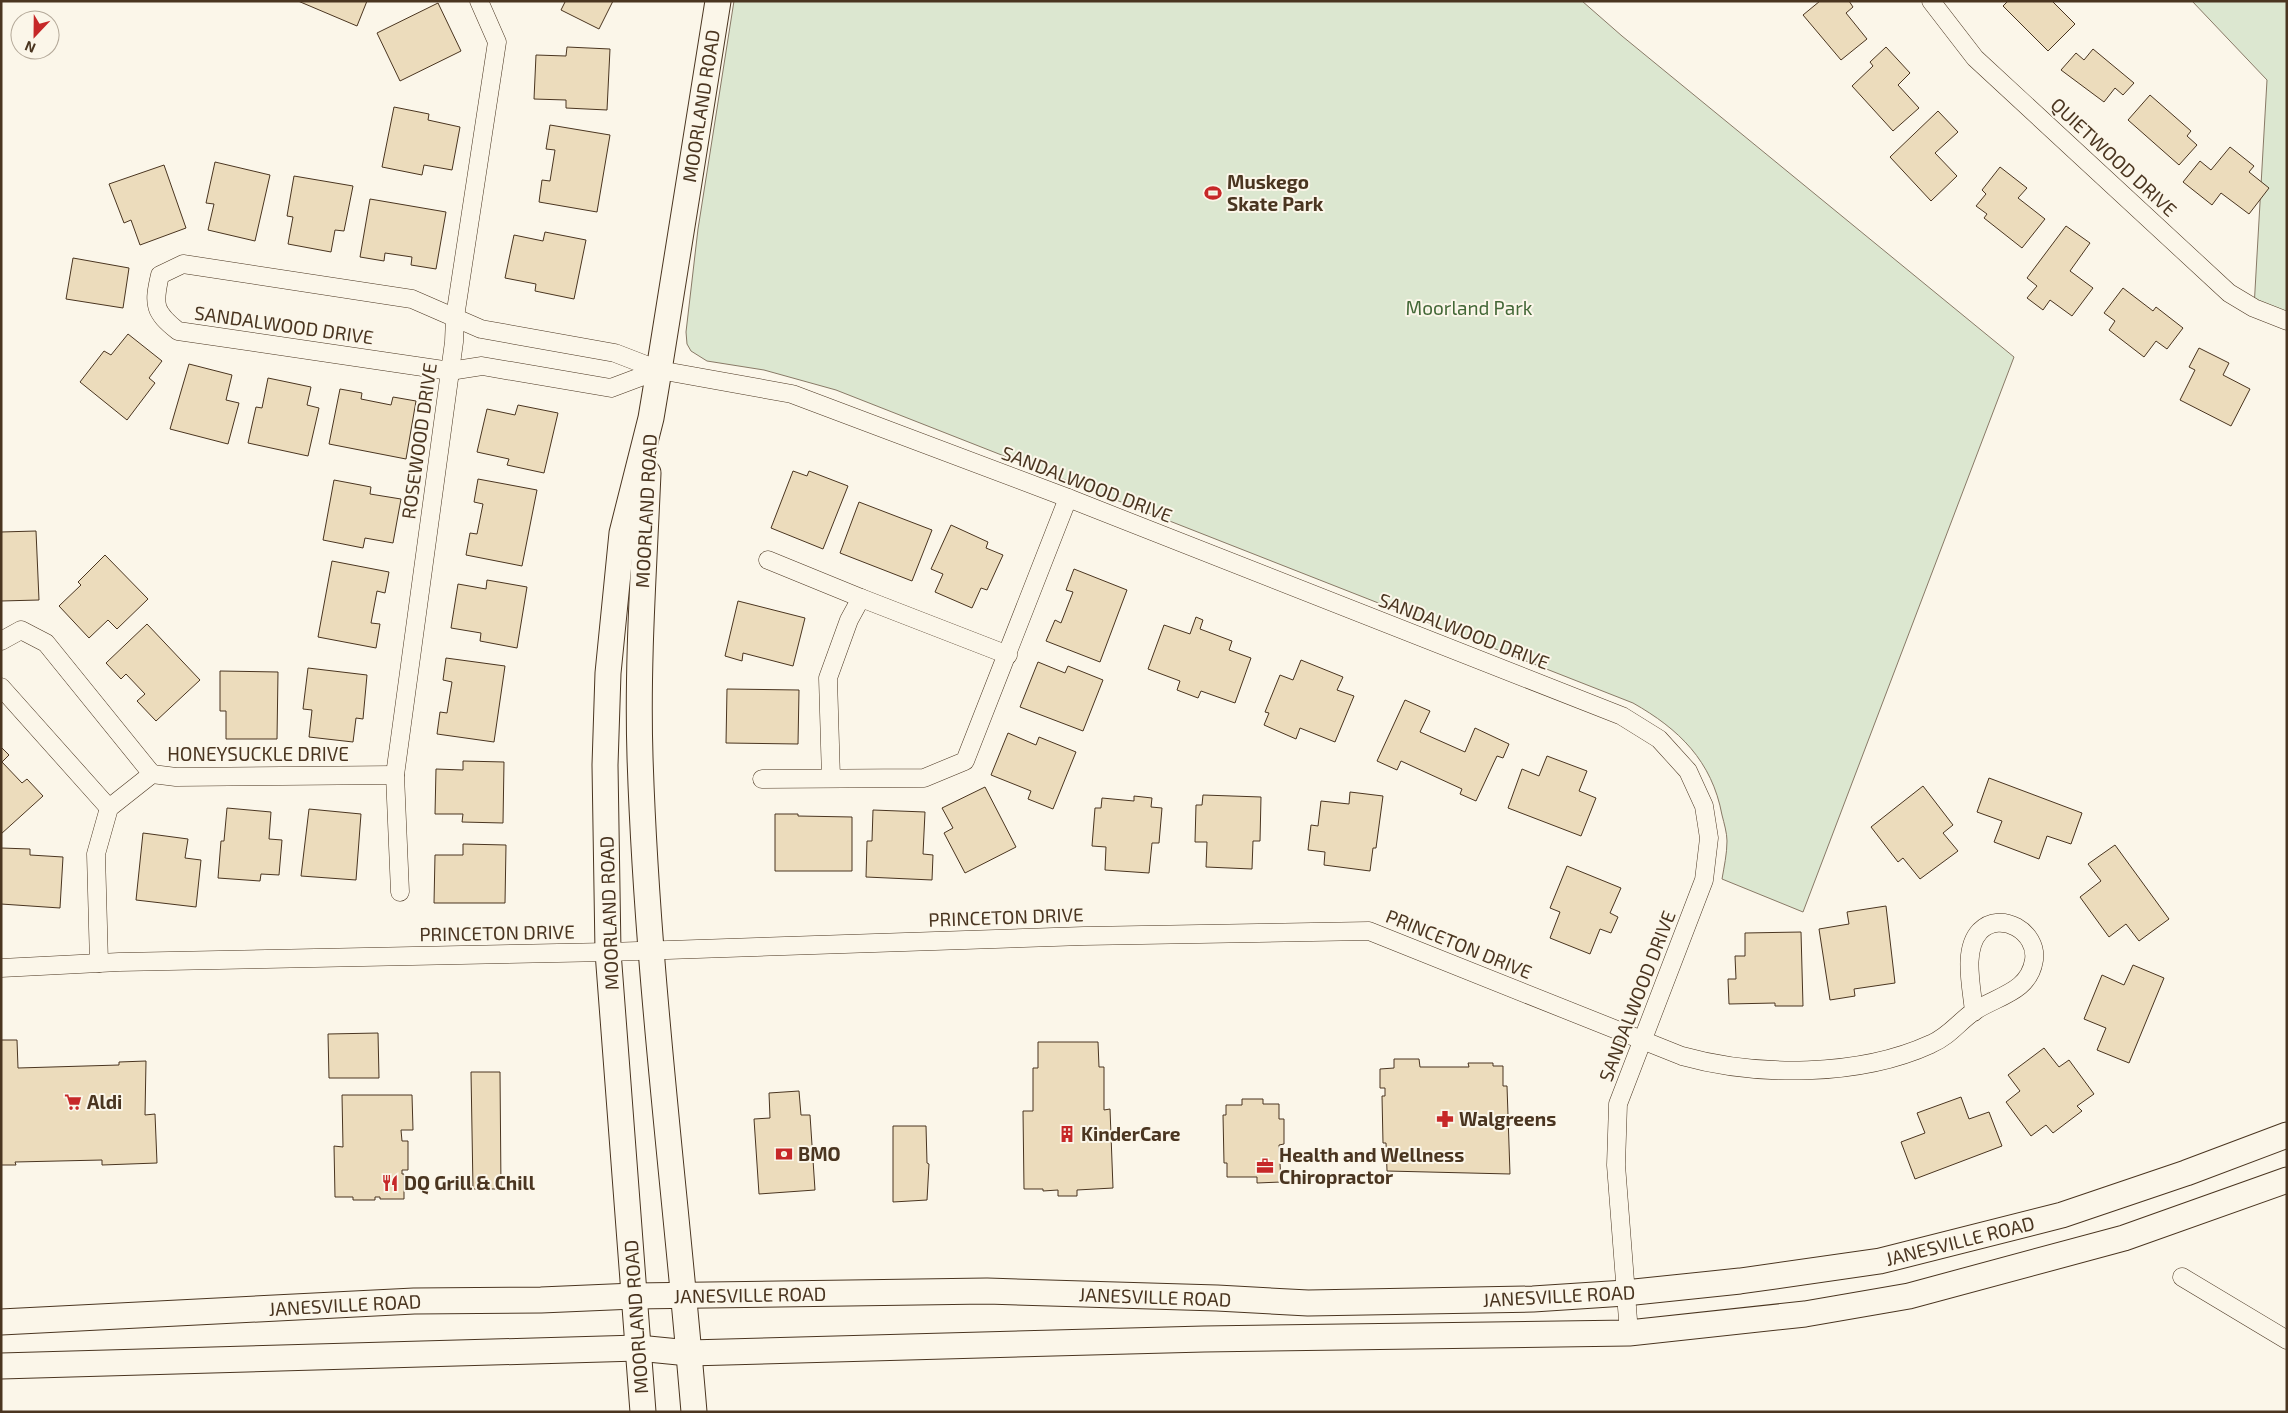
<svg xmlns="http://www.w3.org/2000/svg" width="2288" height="1413" font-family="'Exo 2',sans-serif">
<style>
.green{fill:#dce7d0;stroke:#887966}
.building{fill:#ecdcbc;stroke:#4a3520}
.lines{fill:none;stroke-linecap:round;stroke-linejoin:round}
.street-casing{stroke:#4a3520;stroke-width:19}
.secondary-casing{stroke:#4a3520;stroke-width:27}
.street{stroke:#fbf6e9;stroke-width:18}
.secondary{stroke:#fbf6e9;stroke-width:25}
.labels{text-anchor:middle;stroke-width:4;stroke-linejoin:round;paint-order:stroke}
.street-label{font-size:19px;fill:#4a3520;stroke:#fbf6e9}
.poi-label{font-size:19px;font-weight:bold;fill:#4a3520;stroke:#fbf6e9;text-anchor:start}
.park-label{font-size:19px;fill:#436837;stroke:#fbf6e9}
</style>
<rect width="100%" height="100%" fill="#fbf6e9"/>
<g class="green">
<path d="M734,1h848l40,35 392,321 -211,555 -81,-33c2,-12 5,-25 5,-38 0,-8 -3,-18 -5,-26 -10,-54 -43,-86 -89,-112l-797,-313 -72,-20 -57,-9 -16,-10 -4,-7 -1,-12 12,-103z"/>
<polygon points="2192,1 2287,1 2287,321 2254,308 2267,80"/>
</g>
<g class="building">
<polygon points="298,1 367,1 357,26"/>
<polygon points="563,1 613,1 599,29 561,10 565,2"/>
<polygon points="1820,1 1849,1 1853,7 1846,13 1867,39 1841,60 1803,15"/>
<polygon points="2008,1 2052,1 2075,24 2048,51 2003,6"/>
<polygon points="438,3 461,51 400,81 377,33"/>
<polygon points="567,47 610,49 607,110 566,108 566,100 534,99 536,55 566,56"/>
<polygon points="1886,47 1910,73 1898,85 1919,108 1893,131 1852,86 1873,66 1870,62"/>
<polygon points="2093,49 2134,83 2123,95 2115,88 2104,102 2061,70 2076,53 2084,60"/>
<polygon points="2150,95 2191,131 2187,136 2197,145 2179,165 2128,120"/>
<polygon points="394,107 429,114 428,120 460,127 452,170 424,165 422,175 382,167"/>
<polygon points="1938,111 1958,132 1935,153 1957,176 1931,201 1890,157"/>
<polygon points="550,125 610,135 597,212 539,202 542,180 550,181 555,150 546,149"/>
<polygon points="2230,147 2254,166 2249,172 2269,188 2249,214 2221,193 2212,205 2183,182 2200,161 2211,170"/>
<polygon points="215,162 270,175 255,241 208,230 214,204 206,203"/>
<polygon points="164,165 186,228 140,245 131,220 124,223 109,184"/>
<polygon points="2000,167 2027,188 2018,198 2045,219 2022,248 1984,218 1987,214 1976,206 1986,194 1982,190"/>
<polygon points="294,176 353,186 344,231 335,230 331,252 288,244 293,217 287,216"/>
<polygon points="370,199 446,212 436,269 411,265 412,257 385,253 384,261 360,257"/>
<polygon points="2066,226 2090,243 2070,271 2093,288 2072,316 2050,300 2043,310 2027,298 2037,286 2027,278"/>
<polygon points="545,232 586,240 574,299 535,291 536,284 505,278 514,235 543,241"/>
<polygon points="73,258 129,268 123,308 66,299"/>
<polygon points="2123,288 2153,311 2156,307 2183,328 2167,349 2156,341 2144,357 2109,330 2115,321 2104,313"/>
<polygon points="128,334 162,361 149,378 155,383 127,420 80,382 104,351 111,355"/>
<polygon points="2199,348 2229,363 2223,375 2250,389 2231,426 2180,400 2195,370 2189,367"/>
<polygon points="189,364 232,375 226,400 239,403 228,444 170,429"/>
<polygon points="268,378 311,387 307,405 319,408 308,456 248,443 256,407 262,408"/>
<polygon points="340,389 362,393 361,399 391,405 393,397 416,401 406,459 329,444"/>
<polygon points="518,405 558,413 544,473 507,465 509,459 477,452 487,409 515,415"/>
<polygon points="793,471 807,476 809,471 848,486 823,549 771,528"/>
<polygon points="478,479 537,490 522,566 466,555 470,533 477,534 483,504 474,502"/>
<polygon points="334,480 371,487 370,494 401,499 393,543 365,538 363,548 323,540"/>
<polygon points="859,502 932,530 912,581 840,553"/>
<polygon points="951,525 988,542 986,548 1003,555 987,590 981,588 972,608 935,592 943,574 931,569"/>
<polygon points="36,531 39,600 1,601 1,532"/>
<polygon points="105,555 148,599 117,629 108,620 89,638 59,606 81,585 78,582"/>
<polygon points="332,561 389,572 385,593 377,591 371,623 380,624 376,648 318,637"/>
<polygon points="1074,569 1127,590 1100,662 1046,641 1055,620 1061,623 1073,592 1066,590"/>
<polygon points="487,580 527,587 517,648 480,641 481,633 451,628 458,584 486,589"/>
<polygon points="738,601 805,618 793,666 743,653 742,661 725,656"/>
<polygon points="1196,617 1203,620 1200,629 1232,641 1229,650 1251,658 1235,703 1201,691 1198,698 1177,690 1180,681 1148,669 1164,625 1190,634"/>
<polygon points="147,624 200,680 156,721 137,701 145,694 126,674 121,679 106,663"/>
<polygon points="446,658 505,666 494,742 437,734 440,712 447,713 452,682 443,680"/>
<polygon points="1301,660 1343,677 1337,690 1354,696 1335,742 1300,728 1296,739 1264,725 1269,713 1265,712 1280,675 1293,680"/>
<polygon points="1038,662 1065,673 1068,666 1103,680 1083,731 1020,707"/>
<polygon points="308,668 367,675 363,719 356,718 353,742 309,737 312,710 303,709"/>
<polygon points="220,671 278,672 277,739 226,739 226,711 220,711"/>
<polygon points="727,689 799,690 798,744 726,743"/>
<polygon points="1405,700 1430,711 1420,732 1465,752 1475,728 1509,744 1503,758 1497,756 1476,801 1460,794 1462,789 1401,761 1397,770 1377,761"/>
<polygon points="1008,733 1036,745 1039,737 1076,752 1053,809 1028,799 1031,791 991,775"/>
<polygon points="1,747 9,755 2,762 22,783 27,779 43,796 1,834"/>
<polygon points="1547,756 1587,771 1579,791 1596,798 1581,836 1508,808 1522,769 1539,776"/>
<polygon points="463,761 504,762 503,823 462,822 463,814 435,814 436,769 463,770"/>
<polygon points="1989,778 2082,813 2071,844 2047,836 2039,859 1994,842 2002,821 1977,812"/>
<polygon points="1923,786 1953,825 1943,833 1958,851 1920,879 1903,858 1898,862 1871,827"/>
<polygon points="985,787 1016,847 965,873 944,833 953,828 942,808"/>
<polygon points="1350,792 1383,796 1376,848 1373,848 1370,871 1324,865 1325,852 1308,850 1311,825 1318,826 1321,801 1349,804"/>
<polygon points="1203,795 1261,797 1260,841 1253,841 1252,869 1206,867 1207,842 1195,842 1196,805 1202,805"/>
<polygon points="1134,796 1152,798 1151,807 1162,808 1159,843 1152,843 1149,873 1105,870 1106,847 1092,846 1095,808 1101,808 1102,798 1134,801"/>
<polygon points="227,808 271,812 269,839 282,840 279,875 261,874 260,881 218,878 221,841 224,841"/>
<polygon points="309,809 361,814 356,880 301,876"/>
<polygon points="873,810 925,812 923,854 933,855 932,880 866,877 867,841 872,841"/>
<polygon points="775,814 798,814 798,816 852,817 852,871 775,871"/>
<polygon points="143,833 188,839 185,858 201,860 196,907 136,900"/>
<polygon points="463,844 506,845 505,903 434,903 435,855 463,855"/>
<polygon points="2115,845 2169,919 2139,941 2126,924 2109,937 2080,897 2101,881 2088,864"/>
<polygon points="1,848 30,849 30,855 63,857 60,908 1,904"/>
<polygon points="1567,866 1621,888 1610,913 1618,917 1611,933 1600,929 1590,954 1550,938 1560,912 1550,908"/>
<polygon points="1886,906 1895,983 1854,989 1855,996 1830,1000 1819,929 1849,924 1847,912"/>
<polygon points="1801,932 1803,1006 1775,1006 1775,1003 1729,1004 1728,979 1736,979 1735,956 1745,956 1745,933"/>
<polygon points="2133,965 2164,978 2129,1063 2097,1050 2106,1028 2084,1019 2102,975 2124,985"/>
<polygon points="378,1033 379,1078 329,1078 328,1034"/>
<polygon points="1,1040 17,1040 18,1068 119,1065 119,1062 146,1061 145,1115 155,1114 157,1163 102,1165 102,1160 15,1162 16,1165 1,1165"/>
<polygon points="1038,1042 1098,1042 1099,1067 1104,1067 1104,1110 1110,1109 1113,1188 1077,1190 1077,1196 1058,1196 1058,1190 1043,1191 1043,1189 1024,1189 1023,1111 1033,1111 1033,1068 1038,1068"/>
<polygon points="2044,1048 2059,1067 2069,1060 2094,1094 2077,1106 2082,1111 2053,1133 2046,1125 2031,1136 2006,1102 2020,1091 2008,1075"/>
<polygon points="1394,1059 1419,1059 1420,1067 1469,1067 1468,1063 1493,1063 1493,1066 1503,1066 1503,1086 1507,1086 1510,1174 1387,1171 1386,1143 1383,1143 1382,1096 1385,1096 1385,1088 1380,1088 1380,1069 1394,1068"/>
<polygon points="471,1072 500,1072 501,1189 473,1189"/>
<polygon points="799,1091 801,1115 810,1115 815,1190 759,1194 754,1119 770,1118 769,1093"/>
<polygon points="342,1095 412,1095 413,1130 401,1130 402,1141 408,1141 408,1170 402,1170 402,1174 404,1174 404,1199 380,1199 380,1197 375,1197 375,1200 353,1200 353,1197 335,1197 334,1146 343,1147"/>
<polygon points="1961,1097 1969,1119 1989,1112 2002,1146 1915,1179 1901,1142 1925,1133 1917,1113"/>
<polygon points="1242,1099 1263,1099 1263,1104 1279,1104 1279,1119 1284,1119 1284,1144 1279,1145 1281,1182 1257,1183 1257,1177 1227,1177 1227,1163 1224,1163 1223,1115 1226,1115 1226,1105 1242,1105"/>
<polygon points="893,1126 926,1126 927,1163 929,1164 927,1200 893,1202"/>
</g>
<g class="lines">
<g class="street-casing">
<g id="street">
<polyline points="1931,1 1975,58 2229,293 2254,308 2287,321"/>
<path d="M659,370l-48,18 -129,-22 -32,5 -272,-40c-24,-19 -25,-26 -18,-56l23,-11 229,35 69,30 134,24 44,17 133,24 276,104 554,218 37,23 29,32 16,35 5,32 -5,42 -86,224 -2,61 13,168"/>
<polyline points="768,560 861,598 849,620 828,678 831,778"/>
<polyline points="861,598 1008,655"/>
<polyline points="1,641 21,630 46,643 152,774"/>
<polyline points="1,687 109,808"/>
<polyline points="762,779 924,778 965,761 1068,498"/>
<polyline points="400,892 395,775 454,342 455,317 497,42 479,1"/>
<polyline points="99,963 96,854 109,808 152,774 176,777 395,775"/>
<path d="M1,968l118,-6 489,-10 476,-16 285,-5 313,125c75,21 177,21 249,-12 17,-7 28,-22 42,-32 23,-16 56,-19 61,-52 4,-28 -33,-50 -54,-29 -18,19 -8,57 -6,81"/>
<polyline points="2182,1277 2287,1340"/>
</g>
</g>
<g class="secondary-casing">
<g id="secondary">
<path d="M648,473c-4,94 -11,189 -8,284 7,219 36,436 54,655"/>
<polyline points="1,1322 414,1301 541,1300 634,1296 987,1291 1217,1298 1308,1303 1533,1299 1625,1293 1740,1281 1880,1261 2062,1215 2186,1173 2287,1135"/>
<polyline points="1,1366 638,1348 689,1353 1204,1339 1629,1333 1805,1314 1909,1296 2124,1238 2287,1180"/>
<polyline points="643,1412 608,952 605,765 608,673 622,533 651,418 659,370 718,1"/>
</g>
</g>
<use href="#street" class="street"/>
<use href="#secondary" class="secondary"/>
</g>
<defs>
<g id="stadium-bare" transform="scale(1.35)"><path d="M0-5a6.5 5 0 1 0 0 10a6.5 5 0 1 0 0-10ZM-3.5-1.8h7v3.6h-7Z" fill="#c62828" stroke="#fbf6e9" stroke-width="2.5" paint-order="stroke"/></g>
<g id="supermarket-bare" transform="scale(1.35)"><path d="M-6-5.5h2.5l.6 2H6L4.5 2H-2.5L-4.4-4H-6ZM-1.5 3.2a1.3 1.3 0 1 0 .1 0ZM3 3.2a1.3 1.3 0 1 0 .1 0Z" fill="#c62828" stroke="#fbf6e9" stroke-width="2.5" paint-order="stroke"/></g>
<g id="pharmacy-bare" transform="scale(1.35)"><path d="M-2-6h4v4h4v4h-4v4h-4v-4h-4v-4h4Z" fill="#c62828" stroke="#fbf6e9" stroke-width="2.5" paint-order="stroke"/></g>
<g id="building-bare" transform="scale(1.35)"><path d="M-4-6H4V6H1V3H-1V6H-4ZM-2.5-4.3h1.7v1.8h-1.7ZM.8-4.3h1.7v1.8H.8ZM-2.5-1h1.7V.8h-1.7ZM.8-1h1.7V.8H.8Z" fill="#c62828" stroke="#fbf6e9" stroke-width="2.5" paint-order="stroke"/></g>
<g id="bank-bare" transform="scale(1.35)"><path d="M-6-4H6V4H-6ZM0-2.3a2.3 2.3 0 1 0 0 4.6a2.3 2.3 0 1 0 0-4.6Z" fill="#c62828" stroke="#fbf6e9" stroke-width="2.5" paint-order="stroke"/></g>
<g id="office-bare" transform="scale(1.35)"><path d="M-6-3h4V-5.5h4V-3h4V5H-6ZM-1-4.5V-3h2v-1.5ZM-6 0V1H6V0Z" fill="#c62828" stroke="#fbf6e9" stroke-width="2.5" paint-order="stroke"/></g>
<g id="restaurant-bare" transform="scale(1.35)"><path d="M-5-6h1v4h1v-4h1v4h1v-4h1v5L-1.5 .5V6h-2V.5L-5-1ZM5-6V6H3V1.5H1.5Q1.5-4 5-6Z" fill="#c62828" stroke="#fbf6e9" stroke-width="2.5" paint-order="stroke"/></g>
</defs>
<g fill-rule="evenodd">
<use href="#stadium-bare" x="1213" y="193"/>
<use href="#supermarket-bare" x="73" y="1102"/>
<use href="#pharmacy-bare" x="1445" y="1119"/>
<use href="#building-bare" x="1067" y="1134"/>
<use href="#bank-bare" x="784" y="1154"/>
<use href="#office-bare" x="1265" y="1166"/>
<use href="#restaurant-bare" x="390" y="1183"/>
</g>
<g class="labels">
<g class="street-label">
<text transform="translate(701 106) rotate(-81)" y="7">MOORLAND ROAD</text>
<text transform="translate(2114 157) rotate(43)" y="7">QUIETWOOD DRIVE</text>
<text transform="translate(284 325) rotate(8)" y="7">SANDALWOOD DRIVE</text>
<text transform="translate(419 441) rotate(-82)" y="7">ROSEWOOD DRIVE</text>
<text transform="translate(1087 484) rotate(21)" y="7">SANDALWOOD DRIVE</text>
<text transform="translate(646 511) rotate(-87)" y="7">MOORLAND ROAD</text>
<text transform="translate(1464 631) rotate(21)" y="7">SANDALWOOD DRIVE</text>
<text x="258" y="761">HONEYSUCKLE DRIVE</text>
<text transform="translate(609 913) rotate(-92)" y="7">MOORLAND ROAD</text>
<text transform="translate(1006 917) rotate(-2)" y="7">PRINCETON DRIVE</text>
<text transform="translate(497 933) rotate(-1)" y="7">PRINCETON DRIVE</text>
<text transform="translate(1459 944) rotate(22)" y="7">PRINCETON DRIVE</text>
<text transform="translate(1637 996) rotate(-69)" y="7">SANDALWOOD DRIVE</text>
<text transform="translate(1960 1241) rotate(-14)" y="7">JANESVILLE ROAD</text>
<text transform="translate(750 1295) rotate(-1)" y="7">JANESVILLE ROAD</text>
<text transform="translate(1559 1296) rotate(-3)" y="7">JANESVILLE ROAD</text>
<text transform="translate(1155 1297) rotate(2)" y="7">JANESVILLE ROAD</text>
<text transform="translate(345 1305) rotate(-3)" y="7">JANESVILLE ROAD</text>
<text transform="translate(636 1317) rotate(-94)" y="7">MOORLAND ROAD</text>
</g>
<g class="poi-label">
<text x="1227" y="189">Muskego<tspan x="1227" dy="22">Skate Park</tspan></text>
<text x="87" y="1109">Aldi</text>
<text x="1459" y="1126">Walgreens</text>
<text x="1081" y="1141">KinderCare</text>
<text x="798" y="1161">BMO</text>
<text x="1279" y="1162">Health and Wellness<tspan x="1279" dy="22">Chiropractor</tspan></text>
<text x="404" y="1190">DQ Grill &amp; Chill</text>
</g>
<g class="park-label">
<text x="1469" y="315">Moorland Park</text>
</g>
</g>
<rect width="2288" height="1413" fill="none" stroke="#4a3520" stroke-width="5"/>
<g transform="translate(35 35) rotate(202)"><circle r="24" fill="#fbf6e9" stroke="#b4a999"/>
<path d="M0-4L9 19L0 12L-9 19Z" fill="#c62828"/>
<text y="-8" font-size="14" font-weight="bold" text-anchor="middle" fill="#4a3520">N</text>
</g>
</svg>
